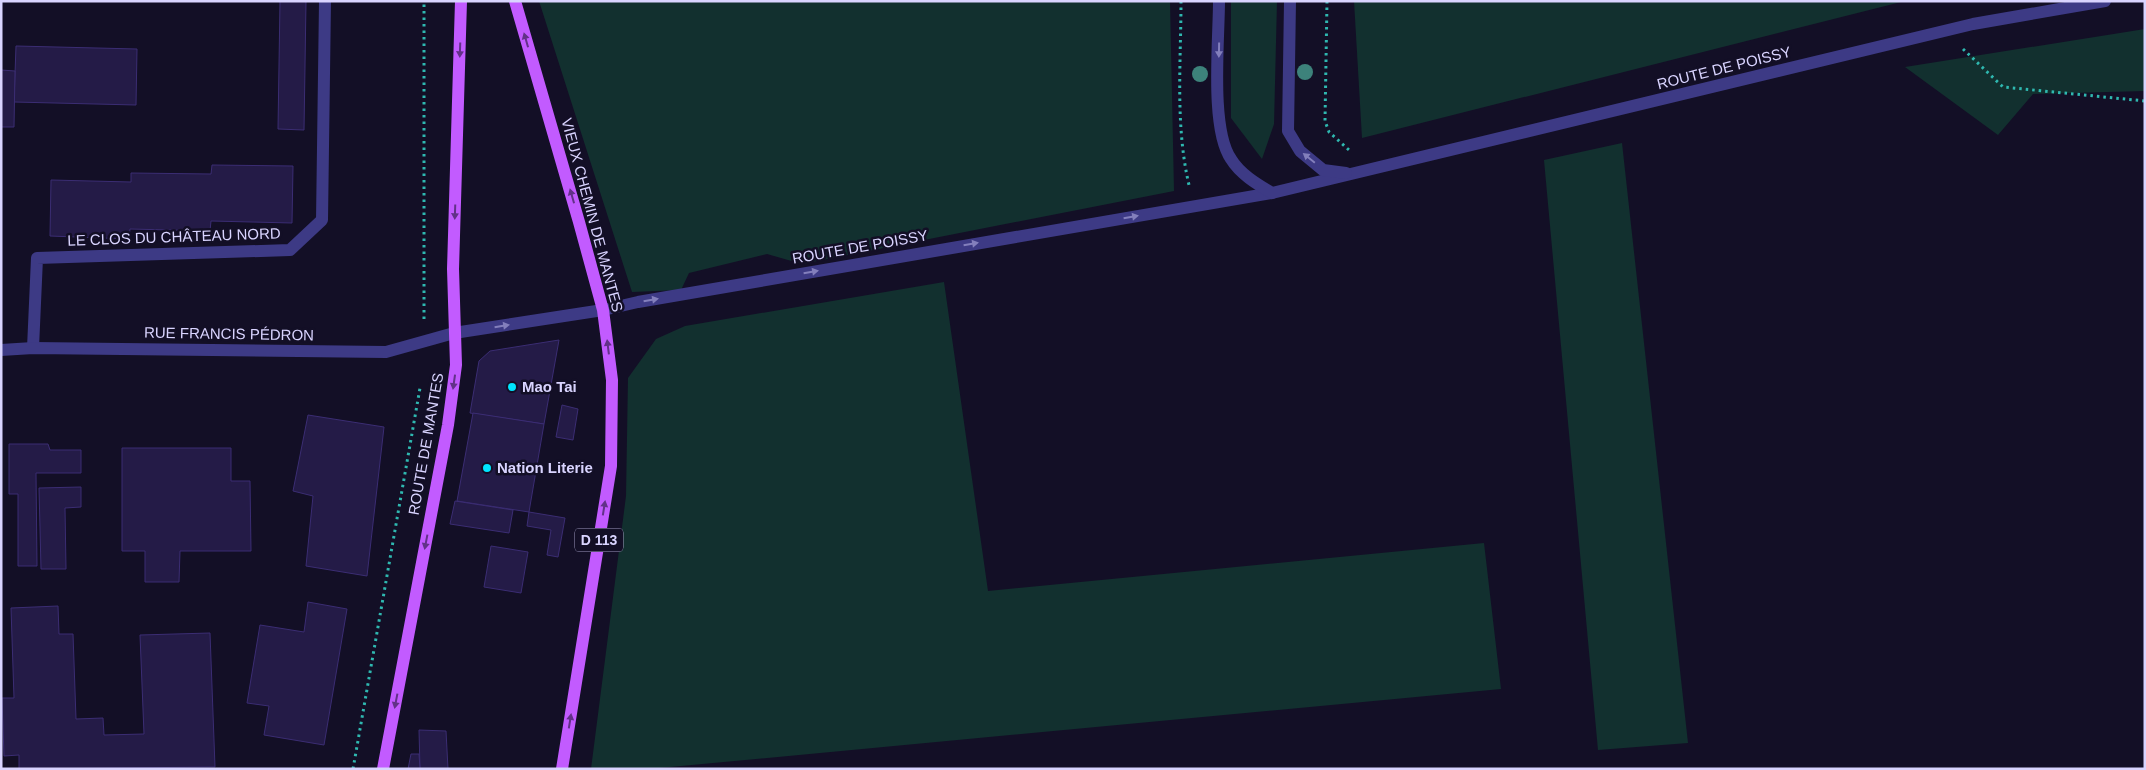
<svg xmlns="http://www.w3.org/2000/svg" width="2146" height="770" font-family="Helvetica,sans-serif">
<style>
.green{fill:#12302f}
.building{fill:#241b47;stroke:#3b2d73}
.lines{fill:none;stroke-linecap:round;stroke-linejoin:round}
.path{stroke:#2fb8b0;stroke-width:3;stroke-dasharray:2.5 4;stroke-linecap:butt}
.service{stroke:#3d3a85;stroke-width:12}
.minor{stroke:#3d3a85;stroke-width:12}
.tertiary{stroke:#3d3a85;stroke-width:12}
.primary{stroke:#c25bff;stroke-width:12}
.tree{fill:#3d827b}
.oneway{fill:#623188}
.oneway2{fill:#837fbc}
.poi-dot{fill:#00e5ff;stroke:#130f26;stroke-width:2}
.labels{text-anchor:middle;stroke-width:5;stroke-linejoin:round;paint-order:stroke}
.shield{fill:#130f26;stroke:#9e99be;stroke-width:1}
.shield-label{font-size:14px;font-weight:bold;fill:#d9d4ff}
.street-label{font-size:15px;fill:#d9d4ff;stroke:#130f26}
.poi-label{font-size:15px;font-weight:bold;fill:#d9d4ff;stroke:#130f26;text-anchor:start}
</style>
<rect width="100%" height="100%" fill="#130f26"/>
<g class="green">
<polygon points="539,1 1170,1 1174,191 802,264 767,254 689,273 681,290 632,292"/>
<polygon points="1231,1 1277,1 1274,124 1262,159 1231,118"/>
<polygon points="1354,1 1905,1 1362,138"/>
<polygon points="2145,29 2145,91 2033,94 1998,135 1905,67"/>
<polygon points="1622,143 1688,743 1598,750 1544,160"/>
<polygon points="944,282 988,591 1484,543 1501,689 649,769 591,769 626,496 628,378 656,339 685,326"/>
</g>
<g class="building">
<polygon points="280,1 306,1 304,130 278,129"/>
<polygon points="16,46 137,49 136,105 14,102"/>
<polygon points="1,70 15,71 14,127 1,127"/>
<polygon points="212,165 293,166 292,223 211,221 210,231 130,229 129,239 50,236 51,180 131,182 131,173 211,174"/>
<polygon points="559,340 544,424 470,413 479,361 490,351"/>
<polygon points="562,405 578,409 573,440 556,437"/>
<polygon points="473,413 544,424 529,512 457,501"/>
<polygon points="308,415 384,427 367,576 306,566 313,496 293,491"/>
<polygon points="9,444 48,444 50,450 81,450 81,473 36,473 37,566 18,566 18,494 9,494"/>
<polygon points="122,448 231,448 231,481 250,481 251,551 180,551 179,582 145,582 145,551 122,551"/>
<polygon points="81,487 81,507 65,508 66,569 41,569 39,488"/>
<polygon points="455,501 513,510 509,533 450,524"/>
<polygon points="529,512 565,518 558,557 547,555 551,530 527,526"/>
<polygon points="491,546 528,552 521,593 484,587"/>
<polygon points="308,602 347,609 324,745 264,735 269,706 247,703 260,625 304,632"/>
<polygon points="58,606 59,634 73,634 76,719 103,718 104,735 144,734 140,635 210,633 215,767 19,769 19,755 4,756 2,698 14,698 11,608"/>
<polygon points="419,730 446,731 448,769 420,769"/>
<polygon points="411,754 419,754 420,769 408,769"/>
</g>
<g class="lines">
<g class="path">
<path d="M1181,1c0,61 -6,124 8,184"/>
<polyline points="1327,1 1325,121 1329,132 1349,150"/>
<polyline points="1963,49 2003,87 2145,101"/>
<polyline points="424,319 424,1"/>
<polyline points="353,769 420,388"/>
</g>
<polyline class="service" points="33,348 37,258 290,250 322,220 325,1"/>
<polyline class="minor" points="1,350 33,348 386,352 454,333 603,310 638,302 1272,193"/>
<g class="tertiary">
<path d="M1219,1c0,39 -9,128 12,158 9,15 26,25 41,34l701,-169 132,-23"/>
<polyline points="1290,1 1288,131 1300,151 1323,170 1346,173"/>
</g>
<g class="primary">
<polyline points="515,1 579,222 603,310 612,380 611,466 562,769"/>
<polyline points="383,769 448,425 456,365 453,269 461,1"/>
</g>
</g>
<g class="tree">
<circle cx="1305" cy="72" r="8"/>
<circle cx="1200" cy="74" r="8"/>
</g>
<defs><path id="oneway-solid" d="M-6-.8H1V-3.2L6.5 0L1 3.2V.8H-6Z" transform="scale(1.25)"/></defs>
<g class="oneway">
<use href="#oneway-solid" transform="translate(526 40) rotate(-106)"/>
<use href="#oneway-solid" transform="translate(460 50) rotate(92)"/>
<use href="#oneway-solid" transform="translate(572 196) rotate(-106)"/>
<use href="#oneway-solid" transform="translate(455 212) rotate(92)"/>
<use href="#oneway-solid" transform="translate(608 347) rotate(-97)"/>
<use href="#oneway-solid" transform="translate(454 382) rotate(98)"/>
<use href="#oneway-solid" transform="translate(604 508) rotate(-81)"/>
<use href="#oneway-solid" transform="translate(426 542) rotate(101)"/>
<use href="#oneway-solid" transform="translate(396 701) rotate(101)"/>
<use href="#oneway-solid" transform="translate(570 721) rotate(-81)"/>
</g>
<g class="oneway2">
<use href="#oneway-solid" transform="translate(1219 50) rotate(91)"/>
<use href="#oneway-solid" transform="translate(1309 158) rotate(-141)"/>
<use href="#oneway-solid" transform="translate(1131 217) rotate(-10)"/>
<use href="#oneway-solid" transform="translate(971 244) rotate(-10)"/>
<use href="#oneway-solid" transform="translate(811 272) rotate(-10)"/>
<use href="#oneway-solid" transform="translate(651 300) rotate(-10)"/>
<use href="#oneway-solid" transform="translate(502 326) rotate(-9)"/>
</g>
<g class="poi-dot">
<circle cx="512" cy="387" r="5"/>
<circle cx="487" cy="468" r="5"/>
</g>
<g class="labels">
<rect class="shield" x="575" y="528.5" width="48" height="23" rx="4"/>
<g class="shield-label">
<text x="599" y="545">D 113</text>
</g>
<g class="street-label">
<text transform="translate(1724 68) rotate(-14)" y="5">ROUTE DE POISSY</text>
<text transform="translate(592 215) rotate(75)" y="5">VIEUX CHEMIN DE MANTES</text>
<text transform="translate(174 237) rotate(-2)" y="5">LE CLOS DU CHÂTEAU NORD</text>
<text transform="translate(860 247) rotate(-10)" y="5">ROUTE DE POISSY</text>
<text transform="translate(229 334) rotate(1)" y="5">RUE FRANCIS PÉDRON</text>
<text transform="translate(426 444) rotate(-80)" y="5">ROUTE DE MANTES</text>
</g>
<g class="poi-label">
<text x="522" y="392">Mao Tai</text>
<text x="497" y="473">Nation Literie</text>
</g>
</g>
<rect width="2146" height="770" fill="none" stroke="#d9d4ff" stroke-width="5"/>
</svg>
